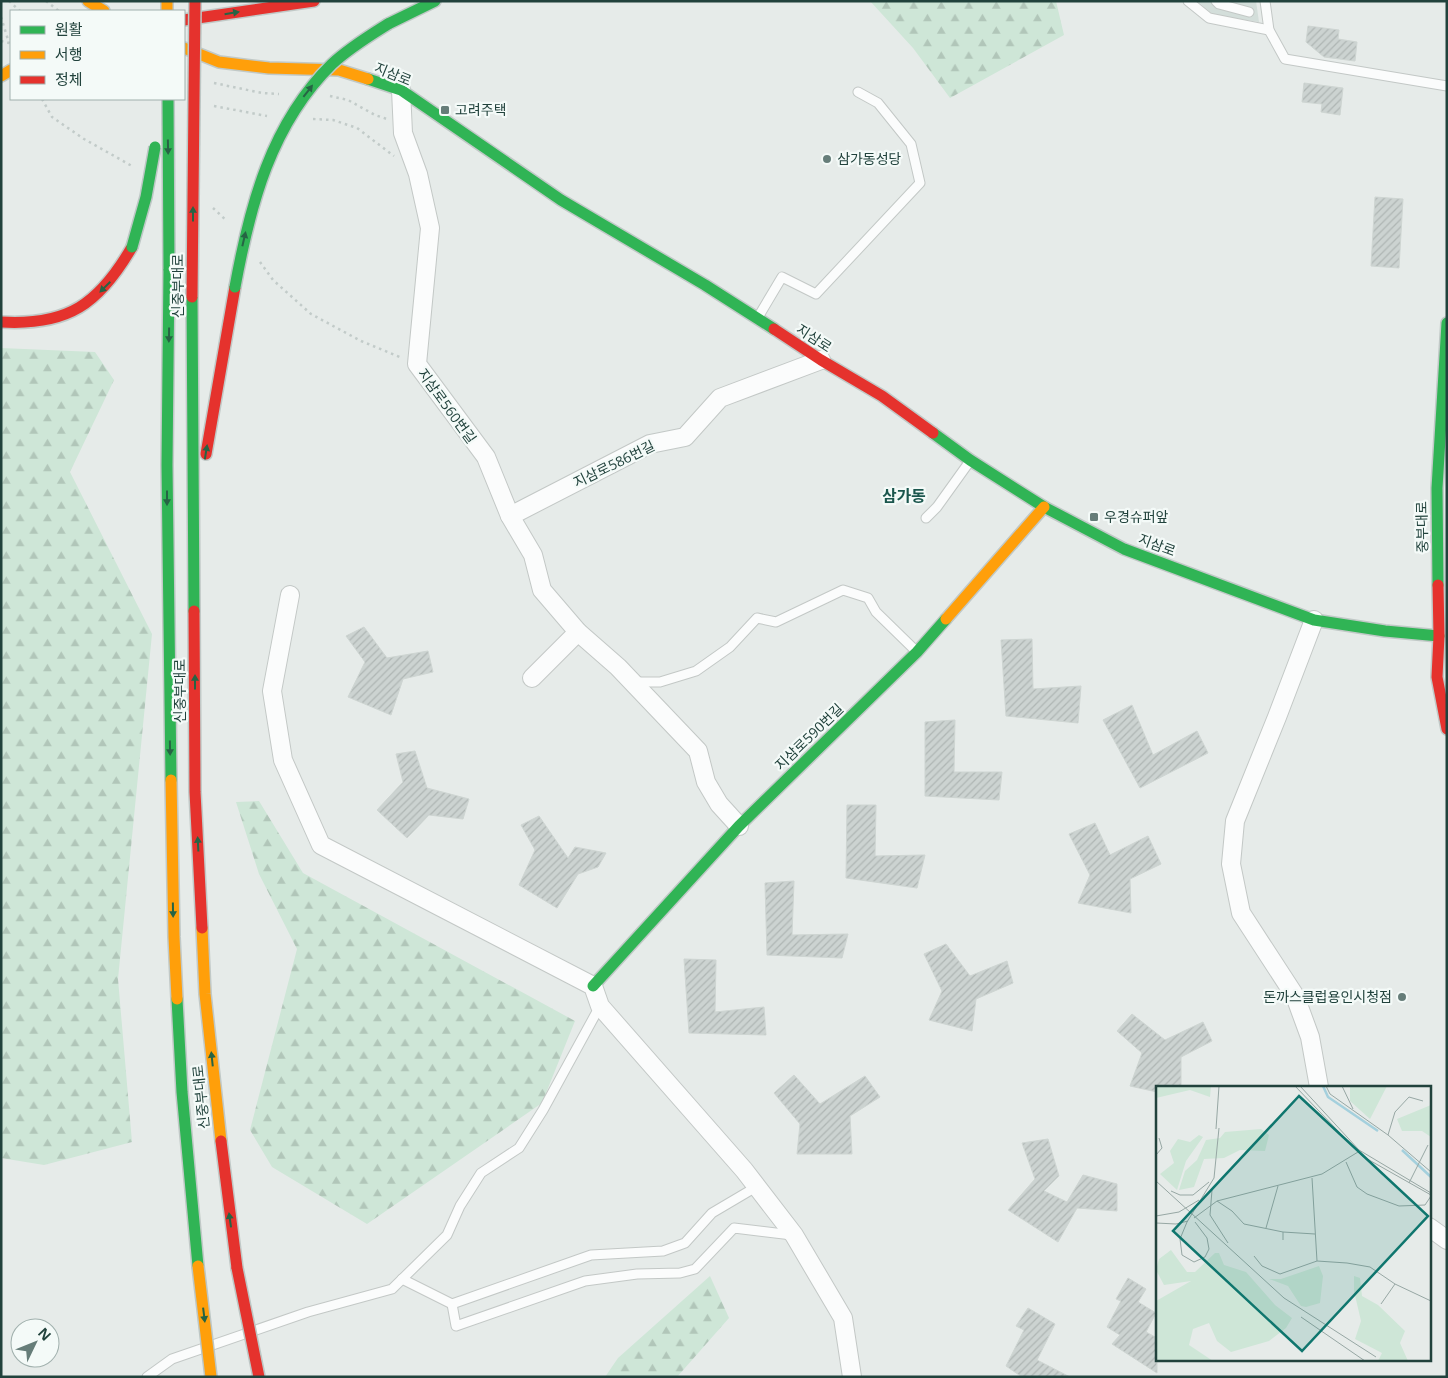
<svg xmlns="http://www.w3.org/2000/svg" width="1448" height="1378" font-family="'Open Sans','Noto Sans KR',sans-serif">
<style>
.built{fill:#d3deda}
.forest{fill:url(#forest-firs)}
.building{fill:url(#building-hatch);stroke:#ced5d2}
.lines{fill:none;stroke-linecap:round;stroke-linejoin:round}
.lane-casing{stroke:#c3c8c6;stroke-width:11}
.street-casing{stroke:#c3c8c6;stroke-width:20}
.fast-casing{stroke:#c1c9c7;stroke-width:14}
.slow-casing{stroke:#c1c9c7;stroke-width:14}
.jam-casing{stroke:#c1c9c7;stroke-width:14}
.path{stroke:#c2cbc9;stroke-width:2.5;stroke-dasharray:2.5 4;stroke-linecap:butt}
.lane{stroke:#fbfcfc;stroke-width:9}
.street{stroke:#fbfcfc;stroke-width:18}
.fast{stroke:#30b455;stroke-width:11}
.slow{stroke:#ff9f0a;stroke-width:11}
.jam{stroke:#e5322d;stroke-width:11}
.fast-bridge-casing{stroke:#bdc7c5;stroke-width:14;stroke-linecap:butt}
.slow-bridge-casing{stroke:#bdc7c5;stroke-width:14;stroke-linecap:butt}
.jam-bridge-casing{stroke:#bdc7c5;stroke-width:14;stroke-linecap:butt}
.fast-bridge{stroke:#30b455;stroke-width:11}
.slow-bridge{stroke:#ff9f0a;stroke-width:11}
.jam-bridge{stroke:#e5322d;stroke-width:11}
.oneway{fill:#266444}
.poi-dot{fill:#667d79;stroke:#f4faf8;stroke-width:2}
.labels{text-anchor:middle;stroke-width:4.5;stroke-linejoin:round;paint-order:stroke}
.street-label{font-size:14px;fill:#21423c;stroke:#f4faf8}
.poi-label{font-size:14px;fill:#21423c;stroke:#f4faf8;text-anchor:start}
.quarter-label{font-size:16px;font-weight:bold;fill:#1b564d;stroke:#f4faf8}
.inset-river{fill:none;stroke:#a4d0dd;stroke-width:2.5}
.inset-road{fill:none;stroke:#97a7a4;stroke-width:1}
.view{fill:#0f766e;fill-opacity:0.15;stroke:#0f766e;stroke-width:2.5}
.inset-edge{fill:none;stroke:#21423c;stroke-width:2.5}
</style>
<defs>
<pattern id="forest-firs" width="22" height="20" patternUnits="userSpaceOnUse" patternTransform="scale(1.25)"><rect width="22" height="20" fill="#cee6d7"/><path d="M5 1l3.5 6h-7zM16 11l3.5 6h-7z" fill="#b1c6b9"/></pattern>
<pattern id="building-hatch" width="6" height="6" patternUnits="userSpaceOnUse" patternTransform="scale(1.25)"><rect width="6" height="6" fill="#ccd3d1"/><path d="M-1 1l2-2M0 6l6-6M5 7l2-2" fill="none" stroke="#afb6b4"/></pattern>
</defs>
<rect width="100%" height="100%" fill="#e6ebe9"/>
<polygon class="built" points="1197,1 1256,1 1259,22 1214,15"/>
<g class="forest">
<polygon points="870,1 1056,1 1064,35 950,98 913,48"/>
<polygon points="1,348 95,352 114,380 70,472 152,634 118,979 132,1142 44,1165 1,1158"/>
<polygon points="259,801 303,873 575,1021 542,1103 367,1224 272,1167 250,1130 297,949 259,874 236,802"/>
<polygon points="710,1276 729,1318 677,1377 605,1377 618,1358"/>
</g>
<g class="building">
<polygon points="1308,26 1339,30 1338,39 1357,42 1355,61 1324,57 1306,42"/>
<polygon points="1304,83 1343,88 1340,115 1321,112 1322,104 1302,102"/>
<polygon points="1375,197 1403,199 1399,268 1371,266"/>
<polygon points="364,627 387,658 428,651 433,672 403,679 391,715 348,697 365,662 346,636"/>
<polygon points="1032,639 1033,689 1081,686 1078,723 1006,716 1001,640"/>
<polygon points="1132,705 1153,755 1197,731 1208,753 1140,788 1103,720"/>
<polygon points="955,720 954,772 1002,772 999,800 925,796 925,722"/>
<polygon points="415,751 427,788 469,799 463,819 429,815 407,838 377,810 403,782 396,754"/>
<polygon points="847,805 876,805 875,856 925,855 917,888 846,878"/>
<polygon points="539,816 568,858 575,847 606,853 598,867 578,874 557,908 519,885 535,850 521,825"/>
<polygon points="1095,823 1110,855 1148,836 1161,864 1130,879 1131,913 1078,903 1090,875 1069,834"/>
<polygon points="794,881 792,935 848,934 842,958 767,955 765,883"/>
<polygon points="946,944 970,976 1007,961 1013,983 976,999 972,1031 929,1020 942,991 924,954"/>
<polygon points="684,959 716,960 715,1012 764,1007 766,1035 689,1033"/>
<polygon points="1132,1014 1165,1040 1203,1022 1212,1041 1181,1057 1181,1087 1157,1087 1157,1092 1130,1086 1142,1053 1117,1031"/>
<polygon points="794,1075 820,1104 865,1076 880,1097 850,1116 852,1154 797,1154 800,1124 774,1093"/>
<polygon points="1048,1139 1059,1176 1044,1191 1067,1202 1083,1175 1117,1184 1117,1211 1077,1208 1058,1242 1008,1210 1035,1179 1022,1143"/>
<polygon points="1128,1278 1146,1289 1138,1302 1156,1313 1146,1332 1157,1338 1157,1373 1112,1344 1120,1335 1107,1327 1121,1301 1116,1299"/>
<polygon points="1028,1308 1055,1324 1037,1360 1070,1377 1022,1377 1006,1366 1024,1330 1016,1326"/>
</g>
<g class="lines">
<g class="lane-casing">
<g id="lane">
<polyline points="1188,1 1209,18 1269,30"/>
<polyline points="1216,1 1219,4 1249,12"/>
<polyline points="1265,1 1269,30 1285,59 1447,86"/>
<polyline points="757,319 782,277 816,294 920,183 911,144 878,103 858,92"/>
<polyline points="926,518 937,507 970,461"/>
<polyline points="632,682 660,682 696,671 730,647 757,618 776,622 843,590 868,598 876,612 917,652"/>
<polyline points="402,1279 452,1304 591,1255 663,1251 685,1243 712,1213 756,1187"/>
<polyline points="452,1304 456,1326 585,1281 637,1274 680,1273 695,1269 734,1228 792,1235"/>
<polyline points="147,1377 172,1359 308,1312 392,1289 447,1235 460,1206 481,1173 519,1148 543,1110 600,1006"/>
</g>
</g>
<g class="street-casing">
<g id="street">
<polyline points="401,90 403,133 418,174 430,228 417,364 486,457 510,516 533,555 542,590 578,632 532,678"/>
<polyline points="510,516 650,444 685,437 720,398 821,360"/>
<polyline points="290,595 272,691 283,760 321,845 593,986 600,1006 744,1170 794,1235 843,1318 852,1377"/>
<polyline points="1314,620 1277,717 1235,821 1231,864 1241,913 1295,996 1310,1037 1319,1087"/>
<polyline points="578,632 618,667 698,751 706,782 719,804 739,826"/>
<polyline points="1429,1227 1447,1240"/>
</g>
</g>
<g class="fast-casing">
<g id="fast">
<polyline points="388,24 435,1"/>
<polyline points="368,79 401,90 561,200 705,285 774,329"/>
<polyline points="169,269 167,465 171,780"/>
<polyline points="192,297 194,611"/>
<polyline points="933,433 970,460 1044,507 1124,549 1314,620 1385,631 1439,636"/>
<polyline points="1438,585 1437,488 1447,323"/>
<polyline points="593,986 739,826 917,652 946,619"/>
<polyline points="177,999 182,1092 198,1266"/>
</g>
</g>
<g class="slow-casing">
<g id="slow">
<polyline points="88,1 104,11"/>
<polyline points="167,1 167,11"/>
<polyline points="184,48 219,62 269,68 339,70 368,79"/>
<polyline points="1,76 11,70"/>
<polyline points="946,619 1044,507"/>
<polyline points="171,780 174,937 177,999"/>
<polyline points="202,928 205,994 221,1141"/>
</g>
</g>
<g class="jam-casing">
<g id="jam">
<polyline points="184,20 314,1"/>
<path d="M1,322c67,4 98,-18 131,-75"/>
<polyline points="774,329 821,360 882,396 933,433"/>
<polyline points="206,454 235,287"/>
<polyline points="1438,585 1439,636 1437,677 1447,729"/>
<polyline points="194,611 195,792 202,928"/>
<polyline points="221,1141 237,1268"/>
</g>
</g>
<g class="path">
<polyline points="9,1 20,11"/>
<polyline points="46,1 59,11"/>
<polyline points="1,17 9,43"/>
<polyline points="1,41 9,43 11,46"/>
<polyline points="214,83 262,93 279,94"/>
<polyline points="330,96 348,100 375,115 387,119"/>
<polyline points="42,99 52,117 84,139 132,166"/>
<polyline points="214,106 267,116"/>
<polyline points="313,119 333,120 357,128 394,156"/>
<polyline points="213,208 227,221"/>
<polyline points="260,262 273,280 311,314 361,341 402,358"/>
</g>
<use href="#lane" class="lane"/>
<use href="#street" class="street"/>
<use href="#fast" class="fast"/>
<use href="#slow" class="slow"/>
<use href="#jam" class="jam"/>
<g class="fast-bridge-casing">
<g id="fast-bridge">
<polyline points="168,99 169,269"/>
<polyline points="132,247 146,197 155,147"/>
<path d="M235,287c15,-82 36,-163 97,-223 17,-16 37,-28 56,-40"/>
</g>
</g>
<g class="slow-bridge-casing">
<polyline id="slow-bridge" points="198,1266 211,1377"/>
</g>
<g class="jam-bridge-casing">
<g id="jam-bridge">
<polyline points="192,297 195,1"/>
<polyline points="237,1268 259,1377"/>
</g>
</g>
<use href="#fast-bridge" class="fast-bridge"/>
<use href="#slow-bridge" class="slow-bridge"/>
<use href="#jam-bridge" class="jam-bridge"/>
</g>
<defs><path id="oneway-solid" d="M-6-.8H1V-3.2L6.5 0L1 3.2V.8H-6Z" transform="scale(1.25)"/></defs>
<g class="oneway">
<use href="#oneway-solid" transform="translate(232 13) rotate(-9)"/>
<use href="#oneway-solid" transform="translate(308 91) rotate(-52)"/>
<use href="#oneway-solid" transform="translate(168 147) rotate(89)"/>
<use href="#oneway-solid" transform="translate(193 214) rotate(-90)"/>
<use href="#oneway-solid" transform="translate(244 239) rotate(-77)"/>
<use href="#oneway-solid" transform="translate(105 287) rotate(135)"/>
<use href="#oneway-solid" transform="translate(169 335) rotate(91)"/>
<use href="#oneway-solid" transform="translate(206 452) rotate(-81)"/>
<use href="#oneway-solid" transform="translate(167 498) rotate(90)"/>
<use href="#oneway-solid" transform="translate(195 682) rotate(-90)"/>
<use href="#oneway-solid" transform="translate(170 748) rotate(89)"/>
<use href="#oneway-solid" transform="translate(198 844) rotate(-93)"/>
<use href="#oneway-solid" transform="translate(173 910) rotate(89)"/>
<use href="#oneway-solid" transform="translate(212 1059) rotate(-96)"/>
<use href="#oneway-solid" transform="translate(230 1220) rotate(-98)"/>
<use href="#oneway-solid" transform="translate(204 1315) rotate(83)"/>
</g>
<g class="poi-dot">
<rect x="440" y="105" width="10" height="10" rx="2.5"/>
<circle cx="827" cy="159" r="5"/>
<rect x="1089" y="512" width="10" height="10" rx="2.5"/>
<circle cx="1402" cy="997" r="5"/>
</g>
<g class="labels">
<g class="street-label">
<text transform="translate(393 74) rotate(22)" y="5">지삼로</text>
<text transform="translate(178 286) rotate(-90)" y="5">신중부대로</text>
<text transform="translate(814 338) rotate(33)" y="5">지삼로</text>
<text transform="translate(447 406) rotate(54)" y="5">지삼로560번길</text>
<text transform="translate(614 464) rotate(-26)" y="5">지삼로586번길</text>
<text transform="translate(1422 527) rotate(-91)" y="5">중부대로</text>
<text transform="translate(1157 545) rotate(20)" y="5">지삼로</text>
<text transform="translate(180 691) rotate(-90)" y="5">신중부대로</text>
<text transform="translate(809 737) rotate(-44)" y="5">지삼로590번길</text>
<text transform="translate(201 1097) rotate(-96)" y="5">신중부대로</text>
</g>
<g class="poi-label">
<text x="455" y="115">고려주택</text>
<text x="837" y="164">삼가동성당</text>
<text x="1104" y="522">우경슈퍼앞</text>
<text x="1392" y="1002" text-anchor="end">돈까스클럽용인시청점</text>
</g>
<g class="quarter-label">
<text x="904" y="502">삼가동</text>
</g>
</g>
<g transform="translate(1156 1086)">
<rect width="275" height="275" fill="#e6ebe9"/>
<path d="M0,0h55l-1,11 -20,-7 -34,8zM194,0h37l-17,33 -20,-18zM275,19v32l-9,-6h-20l-5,-12zM105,43l8,6 -4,16 -25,-1 -16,8 -20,1 -10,28 -15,3 6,-19 12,-11 9,-20 14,-2 5,-6zM43,49l4,2 -17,24 -9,29 -17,-16 14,-11 -4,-12 8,-12 12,3zM15,164l16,22h8l20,-19h4l5,12 22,7 29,33 17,13 -6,10 -17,13 -38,11 -14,-11 -8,-18 -16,6 -4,16 24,16h-57v-60l35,-20 -27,4 -8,-15 3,-11zM163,180l4,10 -3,27 -14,4 -5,-1 -13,-20 -19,-7h12zM198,190l6,2 2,18 16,9 27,26 -5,12 8,18h-30l4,-8 -27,-14 6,-18 -7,-30z" fill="#cee6d7"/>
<path class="inset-river" d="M167,0l5,11 50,34M246,64l29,27"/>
<path class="inset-road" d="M139,0l67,70 69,39M144,0l59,64 72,43M170,0l4,8 58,41 43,37M186,0l11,23M60,43l3,-43M232,49l7,-23 14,-15 14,4M0,69l6,-7 -3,-10M190,76l11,25 10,7 32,12 26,-1 6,-9M156,92l5,83M0,95l128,117 92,59M253,97l19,-38M56,104l-2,25 18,28M15,105l9,4h13l16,-13M61,115l15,10 12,13 39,8v8M0,130l23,-4 20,-12M38,132l23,-17 105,-27 36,-22M39,136l12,16 2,11 -4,8 -11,5 -12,-7 -2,-16 7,-17 27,-44 5,-50M0,137l20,1 12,-3M110,142l12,-42M127,146l32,2M98,170l8,10 18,8 37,-13 30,2 23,4 25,17M225,218l14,-20 36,17M145,231l64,44"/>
<path class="view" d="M143,10l129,120 -126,135 -129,-120z"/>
<rect width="275" height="275" class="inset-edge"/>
</g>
<rect width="1448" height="1378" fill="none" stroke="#21423c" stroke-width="5"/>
<rect x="10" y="10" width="175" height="90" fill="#f4faf8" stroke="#a0b0ad"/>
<rect x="20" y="26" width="25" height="8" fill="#30b455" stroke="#a0b0ad"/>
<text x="55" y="35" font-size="15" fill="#21423c">원활</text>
<rect x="20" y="51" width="25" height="8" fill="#ff9f0a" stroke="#a0b0ad"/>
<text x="55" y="60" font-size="15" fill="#21423c">서행</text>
<rect x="20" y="76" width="25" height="8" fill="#e5322d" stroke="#a0b0ad"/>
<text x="55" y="85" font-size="15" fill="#21423c">정체</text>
<g transform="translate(35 1343) rotate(47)"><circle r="24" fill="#f4faf8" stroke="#a0b0ad"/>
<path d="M0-4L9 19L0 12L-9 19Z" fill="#667d79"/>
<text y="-8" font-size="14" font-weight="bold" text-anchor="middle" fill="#21423c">N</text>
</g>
</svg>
